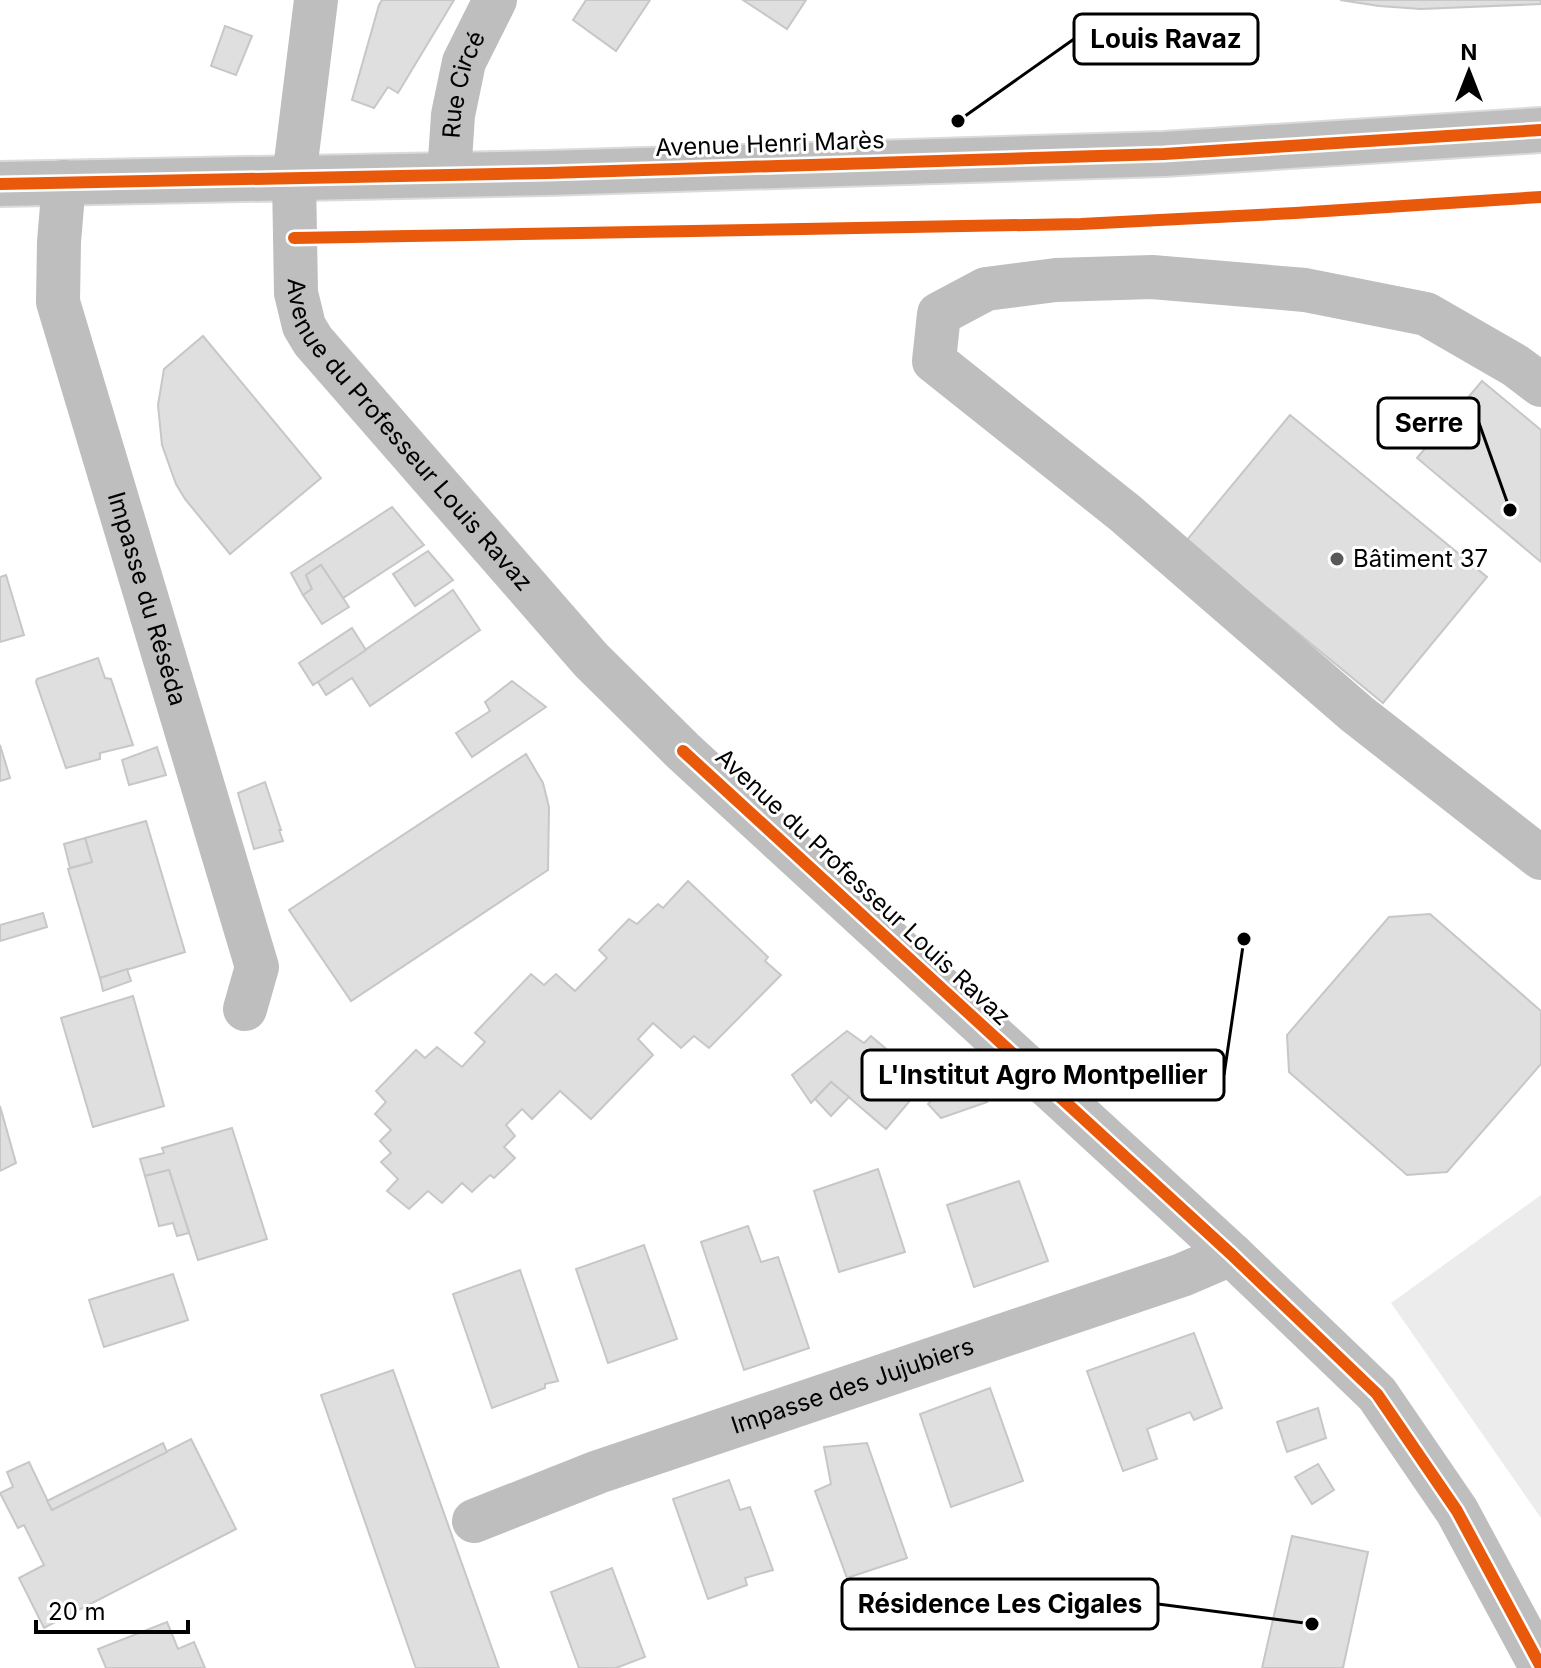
<svg xmlns="http://www.w3.org/2000/svg" width="1541" height="1668" font-family="Inter,sans-serif">
<style>
.green{fill:#ececec}
.building{fill:#dfdfdf;stroke:#c7c7c7;stroke-width:2}
.lines{fill:none;stroke-linecap:round;stroke-linejoin:round}
.major-casing{stroke:#dbdbdb;stroke-width:48}
.minor{stroke:#bebebe;stroke-width:44}
.major{stroke:#bebebe;stroke-width:44}
.cycleway-casing{stroke:#fff;stroke-width:17}
.cycleway{stroke:#e8590c;stroke-width:12}
.poi-dot{fill:#595959;stroke:#fff;stroke-width:3}
.labels{text-anchor:middle;stroke-width:6;stroke-linejoin:round;paint-order:stroke}
.street-label{font-size:24px;fill:#000;stroke:#fff}
.poi-label{font-size:24px;fill:#000;stroke:#fff;text-anchor:start}
.leader{fill:none;stroke:#000;stroke-width:3}
.callout-dot{fill:#000;stroke:#fff;stroke-width:3}
.callout{fill:#fff;stroke:#000;stroke-width:3}
.callout-label{font-size:26px;text-anchor:middle;font-weight:bold;fill:#000}
</style>
<rect width="100%" height="100%" fill="#fff"/>
<polygon class="green" points="1541,1195 1541,1518 1391,1303"/>
<g class="building">
<polygon points="382,0 454,0 398,93 388,87 374,108 352,100 379,5"/>
<polygon points="586,0 650,0 616,51 573,20"/>
<polygon points="743,0 806,0 787,29"/>
<polygon points="1340,0 1541,0 1541,4 1421,9 1379,6"/>
<polygon points="225,26 252,36 236,75 211,66"/>
<polygon points="203,336 321,478 230,554 185,499 176,484 162,445 158,405 164,369"/>
<polygon points="1482,381 1541,430 1541,562 1417,458"/>
<polygon points="1290,415 1487,577 1383,703 1186,541"/>
<polygon points="392,507 424,545 343,598 321,565 306,575 312,589 303,595 291,573"/>
<polygon points="428,551 453,580 415,606 393,574"/>
<polygon points="321,565 349,607 322,624 303,595 312,589 306,575"/>
<polygon points="6,575 24,635 0,642 0,577"/>
<polygon points="453,590 480,630 370,706 352,678 326,695 318,682"/>
<polygon points="352,628 366,650 313,685 299,663"/>
<polygon points="98,658 105,678 111,679 133,745 100,753 100,759 66,768 36,682 37,679"/>
<polygon points="512,681 546,707 472,757 456,733 490,711 485,702"/>
<polygon points="0,745 10,778 0,781"/>
<polygon points="157,747 166,775 129,785 122,760"/>
<polygon points="526,754 543,783 549,807 548,870 351,1001 289,910"/>
<polygon points="265,782 281,830 279,830 283,841 254,849 238,793"/>
<polygon points="146,821 185,952 100,978 68,869 92,862 85,838"/>
<polygon points="85,838 92,862 70,868 64,844"/>
<polygon points="688,881 768,957 765,961 781,975 709,1048 694,1036 681,1048 653,1023 638,1039 653,1055 591,1119 560,1091 532,1119 522,1109 506,1125 515,1136 504,1147 515,1158 494,1178 490,1175 472,1192 462,1183 442,1203 428,1191 409,1209 387,1191 398,1179 381,1162 391,1153 380,1141 391,1130 375,1114 386,1102 376,1091 416,1050 425,1058 437,1047 462,1067 485,1042 475,1033 531,974 544,985 556,974 575,991 607,958 599,950 629,919 637,924 658,904 663,908"/>
<polygon points="43,913 47,927 0,941 0,925"/>
<polygon points="1430,914 1541,1011 1541,1064 1447,1172 1407,1175 1289,1072 1287,1035 1389,917"/>
<polygon points="127,969 131,981 103,991 100,978"/>
<polygon points="133,996 164,1106 93,1127 61,1018"/>
<polygon points="847,1031 864,1043 871,1036 897,1058 901,1053 929,1078 886,1129 831,1082 811,1103 792,1075"/>
<polygon points="957,1073 987,1102 941,1118 928,1104"/>
<polygon points="831,1082 849,1097 831,1116 815,1099"/>
<polygon points="0,1106 16,1163 0,1171"/>
<polygon points="232,1128 267,1239 198,1260 169,1170 145,1176 140,1159 164,1153 162,1148"/>
<polygon points="878,1169 905,1252 839,1272 814,1191"/>
<polygon points="169,1170 189,1233 177,1236 173,1223 159,1226 145,1176"/>
<polygon points="1019,1181 1048,1261 974,1287 947,1205"/>
<polygon points="748,1226 761,1262 778,1257 809,1348 744,1370 701,1242"/>
<polygon points="644,1245 677,1339 608,1363 576,1269"/>
<polygon points="520,1270 558,1381 545,1384 545,1388 492,1408 453,1294"/>
<polygon points="173,1274 188,1320 104,1347 89,1300"/>
<polygon points="1194,1333 1222,1408 1194,1420 1190,1412 1147,1429 1157,1459 1123,1471 1087,1371"/>
<polygon points="393,1370 499,1668 416,1668 414,1663 321,1395"/>
<polygon points="990,1388 1023,1481 951,1507 920,1414"/>
<polygon points="1318,1408 1326,1438 1287,1452 1277,1422"/>
<polygon points="191,1439 236,1529 44,1628 19,1578 44,1565 24,1525 18,1528 0,1493 13,1487 7,1472 29,1462 52,1510"/>
<polygon points="163,1443 167,1452 52,1510 47,1501"/>
<polygon points="867,1443 907,1558 847,1578 815,1491 831,1484 824,1447"/>
<polygon points="1318,1464 1334,1490 1312,1504 1295,1477"/>
<polygon points="729,1480 740,1510 750,1507 773,1570 745,1578 747,1585 708,1599 673,1499"/>
<polygon points="1292,1536 1368,1552 1343,1668 1262,1668"/>
<polygon points="612,1568 645,1657 616,1668 579,1668 551,1592"/>
<polygon points="167,1622 178,1649 194,1642 205,1668 106,1668 98,1649"/>
</g>
<g class="lines">
<g class="major-casing">
<polyline id="major" points="0,184 548,173 1164,154 1541,130"/>
</g>
<g class="minor">
<path id="s1" d="M316,0l-22,178 2,115 8,33 9,15 278,319 92,91 548,503 146,140 80,117 84,156"/>
<path id="s2" d="M449,175l4,-60 11,-53 31,-62"/>
<path id="s3" d="M64,182l-5,60 -1,60 199,665 -12,42"/>
<polyline points="1541,385 1516,366 1426,314 1305,290 1152,277 1056,280 986,289 939,314 934,361 1125,513 1357,714 1541,858"/>
<path id="s4" d="M474,1521l124,-49 584,-197 49,-21"/>
</g>
<use href="#major" class="major"/>
<g class="cycleway-casing">
<g id="cycleway">
<polyline points="0,184 548,173 1164,154 1541,130"/>
<polyline points="294,238 1081,224 1295,213 1541,197"/>
<polyline points="683,751 1231,1254 1377,1394 1457,1511 1541,1667"/>
</g>
</g>
<use href="#cycleway" class="cycleway"/>
</g>
<circle class="poi-dot" cx="1337" cy="559" r="8"/>
<g class="labels">
<g class="street-label">
<text dy="8" stroke="none"><textPath href="#s2" startOffset="92">Rue Circé</textPath></text>
<text transform="translate(770 144) rotate(-2)" y="8">Avenue Henri Marès</text>
<text dy="8" stroke="none"><textPath href="#s1" startOffset="476">Avenue du Professeur Louis Ravaz</textPath></text>
<text dy="8" stroke="none"><textPath href="#s3" startOffset="430">Impasse du Réséda</textPath></text>
<text transform="translate(863 887) rotate(43)" y="8">Avenue du Professeur Louis Ravaz</text>
<text dy="8" stroke="none"><textPath href="#s4" startOffset="402">Impasse des Jujubiers</textPath></text>
</g>
<g class="poi-label">
<text x="1353" y="567">Bâtiment 37</text>
</g>
</g>
<path class="leader" d="M958 121L1074 39M1510 510L1479 423M1244 939L1224 1075M1312 1624L1158 1604"/>
<g class="callout-dot">
<circle cx="958" cy="121" r="8"/>
<circle cx="1510" cy="510" r="8"/>
<circle cx="1244" cy="939" r="8"/>
<circle cx="1312" cy="1624" r="8"/>
</g>
<g class="callout">
<rect x="1074" y="14" width="184" height="50" rx="8"/>
<rect x="1378" y="398" width="101" height="50" rx="8"/>
<rect x="862" y="1050" width="362" height="50" rx="8"/>
<rect x="842" y="1579" width="316" height="50" rx="8"/>
</g>
<g class="callout-label">
<text x="1166" y="48">Louis Ravaz</text>
<text x="1429" y="432">Serre</text>
<text x="1043" y="1084">L'Institut Agro Montpellier</text>
<text x="1000" y="1613">Résidence Les Cigales</text>
</g>
<g transform="translate(1469 72)" stroke="#ffffff" stroke-width="6" paint-order="stroke">
<path d="M0-6L14 30L0 20L-14 30Z" fill="#000000"/>
<text y="-12" font-size="22" font-weight="bold" text-anchor="middle" fill="#000000">N</text>
</g>
<path d="M36 1620v12h152v-12" fill="none" stroke="#000000" stroke-width="4"/>
<text x="48" y="1620" font-size="24" fill="#000000" stroke="#ffffff" stroke-width="6" paint-order="stroke">20 m</text>
</svg>
